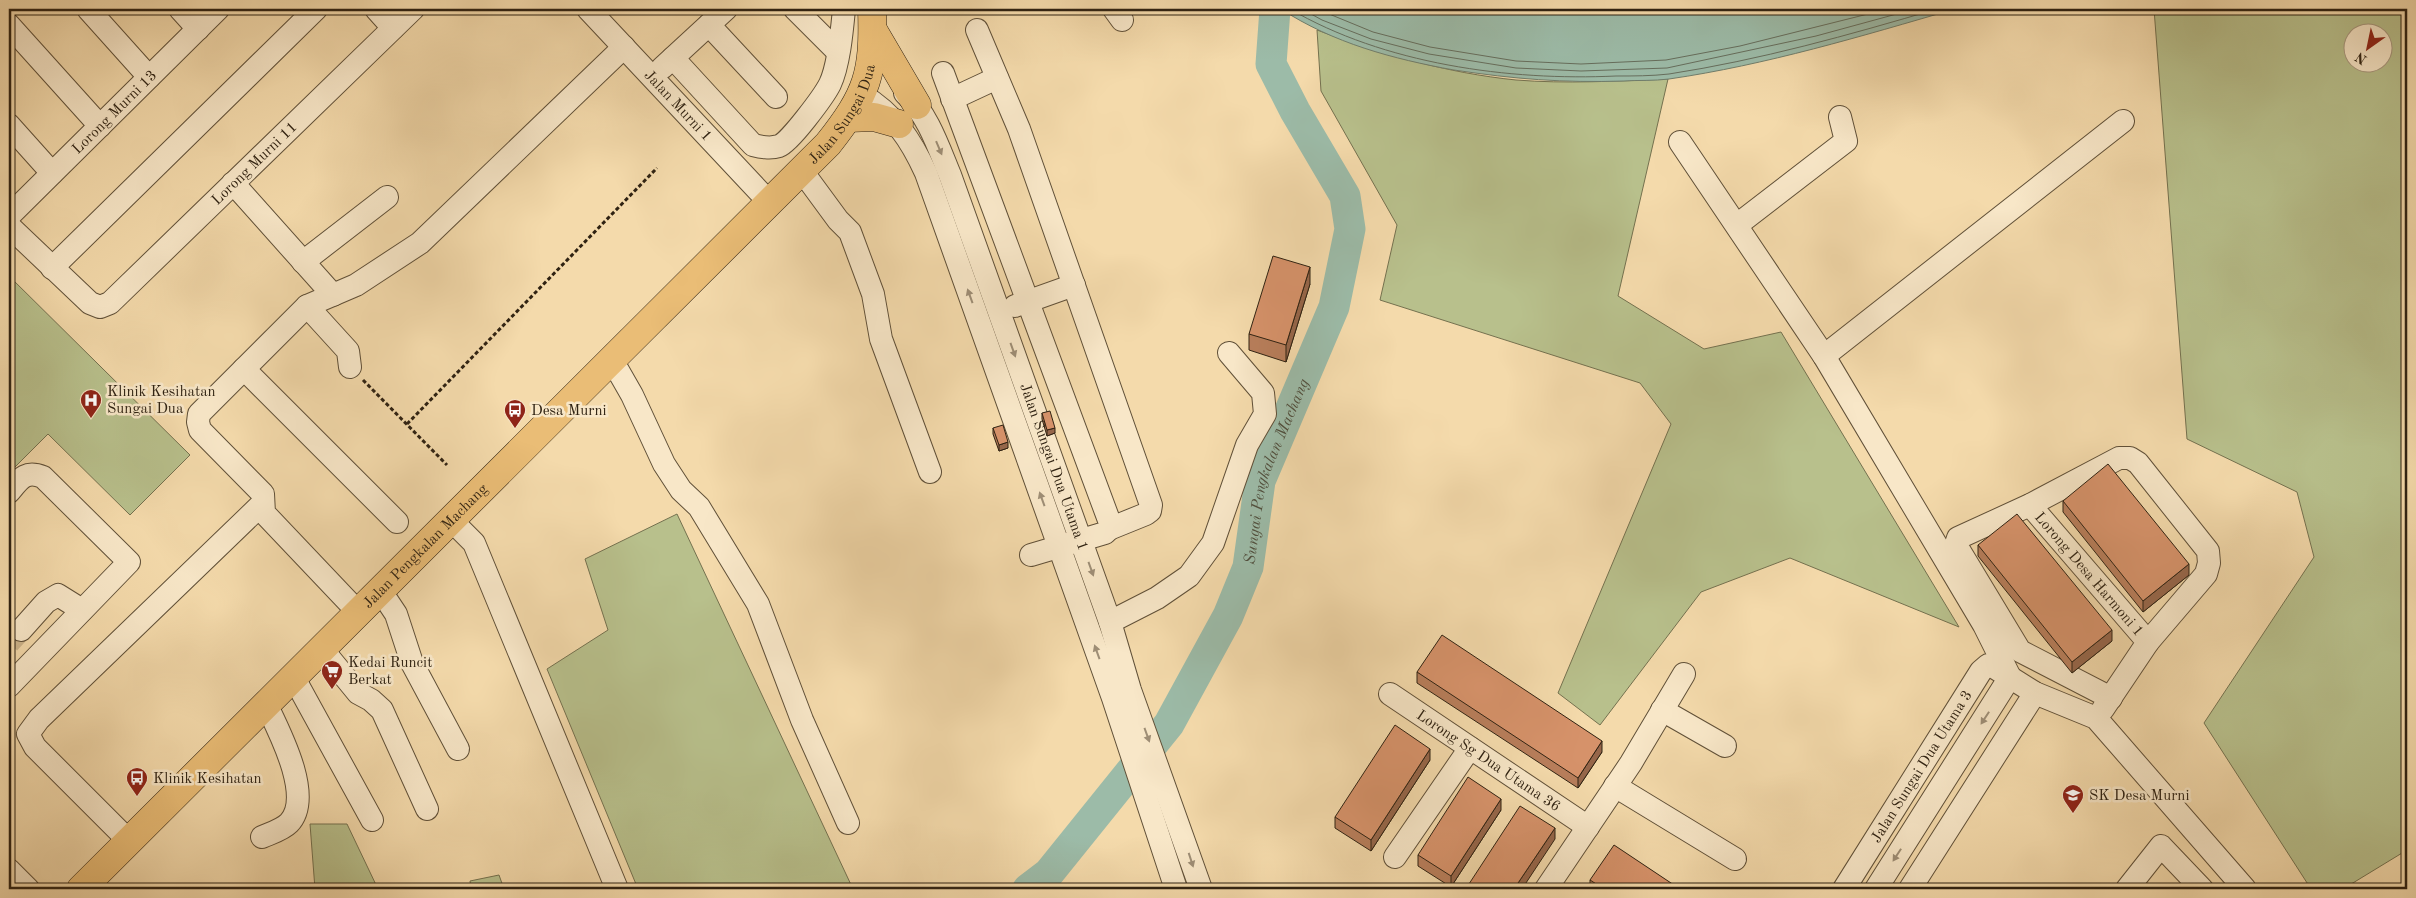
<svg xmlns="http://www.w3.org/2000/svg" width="2416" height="898" font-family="'Old Standard TT',serif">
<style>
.green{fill:#b8c08c;stroke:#74714f;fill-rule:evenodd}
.water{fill:#9cbba8;stroke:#707e6c}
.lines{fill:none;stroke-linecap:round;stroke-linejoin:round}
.shore{stroke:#666e5d;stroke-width:1}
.river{stroke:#9cbba8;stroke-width:31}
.minor-tunnel{stroke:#cdb58c;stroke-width:22;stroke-dasharray:22 11;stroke-linecap:butt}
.minor-casing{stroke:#605038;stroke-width:24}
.major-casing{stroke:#2f2212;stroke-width:29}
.path{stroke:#2f2212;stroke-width:3;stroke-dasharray:4 2.5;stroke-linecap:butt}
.minor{stroke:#f8e7c8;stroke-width:22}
.major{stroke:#eabd76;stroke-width:28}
.wall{fill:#b87e5b;stroke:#2f2212}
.shaded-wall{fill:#96664a;stroke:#2f2212}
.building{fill:#d6926a;stroke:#2f2212}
.oneway{fill:#9e8e76}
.labels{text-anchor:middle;stroke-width:5;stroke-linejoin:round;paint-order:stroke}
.street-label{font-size:15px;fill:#2f2212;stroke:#f8e7c8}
.poi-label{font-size:15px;fill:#2f2212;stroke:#f8e7c8;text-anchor:start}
.water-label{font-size:16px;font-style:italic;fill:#50503f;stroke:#f8e7c8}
</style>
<rect width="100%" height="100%" fill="#f4daab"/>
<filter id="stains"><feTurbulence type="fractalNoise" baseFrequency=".004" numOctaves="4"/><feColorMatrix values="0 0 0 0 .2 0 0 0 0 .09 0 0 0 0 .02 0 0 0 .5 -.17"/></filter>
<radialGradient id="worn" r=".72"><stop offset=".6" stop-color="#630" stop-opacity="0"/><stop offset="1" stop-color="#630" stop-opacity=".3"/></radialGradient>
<g class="green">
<path d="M2154,9h253v841l-64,39h-32l-107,-166 110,-166 -17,-65 -110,-53zM2384,32v30h-30v-30z"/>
<path d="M1317,30c64,24 130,43 199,50 50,4 101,1 152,-1l-50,217 86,53 77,-17 178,295 -169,-69 -89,34 -101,133 -42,-32 113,-269 -31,-41 -260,-83 17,-75 -76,-134z"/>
<polygon points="9,276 190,455 130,515 48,434 9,473"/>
<polygon points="677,514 853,889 638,889 547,669 608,630 585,559"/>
<polygon points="310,824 347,824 378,889 315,889"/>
<polygon points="499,875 504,889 471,889 470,881"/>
</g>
<path class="water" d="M1281,9h674c-93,27 -189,56 -286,70 -15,2 -31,1 -45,2 -61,2 -110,-2 -170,-11 -61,-11 -121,-27 -173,-61z"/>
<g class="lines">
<g class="shore">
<path d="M1290,9c94,55 219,72 326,67 17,0 36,0 53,-2 91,-14 180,-39 268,-65"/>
<polyline points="1302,9 1322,20 1371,39 1429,54 1516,68 1581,71 1667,68 1816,36 1915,9"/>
<polyline points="1317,9 1373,32 1430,47 1516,61 1581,64 1666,60 1740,46 1888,9"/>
</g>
<path class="river" id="s1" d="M1028,889l21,-16 120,-149 59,-108 20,-49 12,-86 74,-174 16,-78 -5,-33 -50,-85 -24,-47 4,-55"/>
<polyline class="minor-tunnel" points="9,643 21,630"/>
<g class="minor-casing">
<g id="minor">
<polyline points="88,9 149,77"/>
<polyline points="180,9 198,29"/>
<polyline points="376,9 393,28"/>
<path id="s2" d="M588,9l182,194"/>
<polyline points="795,9 838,52"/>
<polyline points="1114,9 1122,20"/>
<polyline points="9,25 100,126"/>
<polyline points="709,25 776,97"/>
<polyline points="977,30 1019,129 1151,505 1150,511 1146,514 1109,529"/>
<path d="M673,58l80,87c8,2 17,4 26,1 11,-4 45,-50 51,-62 9,-19 12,-54 14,-75"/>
<polyline points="662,68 726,9"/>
<polyline points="943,73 1110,523 1109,529 1105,533 1031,555"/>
<path id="s3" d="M905,93c23,22 33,53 45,82l160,447 20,68 71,199"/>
<path d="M862,95c32,19 49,45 64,78l187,525 63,191"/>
<polyline points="952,99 997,78"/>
<polyline points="9,125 52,173"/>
<polyline points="1680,142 1824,356 1984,625 2010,677"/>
<polyline points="802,171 838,220 850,232 873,294 881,339 930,472"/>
<polyline points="233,183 333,295"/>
<path id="s4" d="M9,216l209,-207"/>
<polyline points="1737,225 1846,141 1840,117"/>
<path id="s5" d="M9,226l81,77 10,4 10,-4 303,-294"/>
<polyline points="303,262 387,197"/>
<polyline points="52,268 316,9"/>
<polyline points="307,306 348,351 350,367"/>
<polyline points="1015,306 1074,285"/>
<polyline points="1824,356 2123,121"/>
<polyline points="612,360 632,395 664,464 681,490 699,507 758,604 802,720 848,823"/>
<polyline points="244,369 397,522"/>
<path d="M9,492c11,-13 16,-22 34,-15l86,85 -120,124"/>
<path id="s6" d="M2030,505l118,137 -45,67"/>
<polyline points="451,520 474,543 617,889"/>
<polyline points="380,590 396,614 412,663 458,749"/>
<polyline points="358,612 264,513 263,494 200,430 198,422 199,414 307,306 356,285 420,243 624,47"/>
<polyline points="1110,622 1157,598 1189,576 1213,543 1247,445 1265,414 1263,393 1229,353"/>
<polyline points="21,630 46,602 58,595 82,610"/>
<polyline points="322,649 358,693 371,700 382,710 427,809"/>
<polyline points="294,678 372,820"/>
<path id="s7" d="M1390,694l198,133"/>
<polyline points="2111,698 2020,651 1959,550 1956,544 1958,538 2030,505 2119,458 2130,458 2138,463 2208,551 2209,563 2206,574 2148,642"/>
<polyline points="1662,710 1725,746"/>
<polyline points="1615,786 1735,859"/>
<path d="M262,837c9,-4 20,-7 27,-14 25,-26 -10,-92 -23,-119"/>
<polyline points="129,841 35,747 28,734 39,719 263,503"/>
<polyline points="1395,857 1470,748"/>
<polyline points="9,870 28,889"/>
<polyline points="1546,889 1631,763 1684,674"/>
<path id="s8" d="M1844,889l137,-218 7,-6 4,1 43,27 61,25 149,171"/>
<polyline points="1876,889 2010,677"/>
<polyline points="1910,889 2035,693"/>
<polyline points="2127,889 2161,846 2202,889"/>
</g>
</g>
<g class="major-casing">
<g id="major">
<polyline points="873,30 917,105"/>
<polyline points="848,118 874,117 899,124"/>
<path id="s9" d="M81,889l747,-745c40,-51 46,-70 44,-135"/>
</g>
</g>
<g class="path">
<polyline points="363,380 447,465"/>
<polyline points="407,424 657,168"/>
</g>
<use href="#minor" class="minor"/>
<use href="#major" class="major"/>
</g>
<g class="wall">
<polygon points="1310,284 1286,362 1249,350 1249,334"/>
<polygon points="1042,413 1055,433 1047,436 1042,419"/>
<polygon points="993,428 1008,448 999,451 993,434"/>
<polygon points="2063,501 2189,575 2143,612 2063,512"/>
<polygon points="1978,545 2112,641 2072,673 1978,556"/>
<polygon points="1417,672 1602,752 1578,788 1417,683"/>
<polygon points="1430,760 1371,851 1335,828 1335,817"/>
<polygon points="1501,810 1451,887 1418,866 1418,855"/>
<polygon points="1590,880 1680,889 1590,889"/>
</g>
<g class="shaded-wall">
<polygon points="1310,267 1310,284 1286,362 1286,345"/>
<polygon points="1055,428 1055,433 1047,436 1047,430"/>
<polygon points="1008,442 1008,448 999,451 999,445"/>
<polygon points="2189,564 2189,575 2143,612 2143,601"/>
<polygon points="2112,630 2112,641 2072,673 2072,662"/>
<polygon points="1602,741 1602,752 1578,788 1578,778"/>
<polygon points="1430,749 1430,760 1371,851 1371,840"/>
<polygon points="1501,799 1501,810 1451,887 1451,876"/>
<polygon points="1555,828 1555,839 1522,889 1514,889"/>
</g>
<g class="building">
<polygon points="1273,256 1310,267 1286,345 1249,334"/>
<polygon points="1050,411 1055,428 1047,430 1042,413"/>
<polygon points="1003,425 1008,442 999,445 993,428"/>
<polygon points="2108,464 2189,564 2143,601 2063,501"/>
<polygon points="2017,514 2112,630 2072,662 1978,545"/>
<polygon points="1442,635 1602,741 1578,778 1417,672"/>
<polygon points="1395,725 1430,749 1371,840 1335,817"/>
<polygon points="1468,777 1501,799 1451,876 1418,855"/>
<polygon points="1520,806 1555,828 1514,889 1470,889 1467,887"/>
<polygon points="1614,845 1680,889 1604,889 1590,880"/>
</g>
<defs><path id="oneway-solid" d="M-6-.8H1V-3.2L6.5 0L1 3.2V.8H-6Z" transform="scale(1.25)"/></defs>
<g class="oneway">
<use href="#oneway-solid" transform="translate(939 148) rotate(67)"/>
<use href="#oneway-solid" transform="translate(970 296) rotate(-110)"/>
<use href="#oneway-solid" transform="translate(1013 350) rotate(70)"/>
<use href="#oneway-solid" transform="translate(1042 499) rotate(-110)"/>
<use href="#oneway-solid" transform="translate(1091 569) rotate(70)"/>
<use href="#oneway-solid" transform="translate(1097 652) rotate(-110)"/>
<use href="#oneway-solid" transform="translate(1985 718) rotate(123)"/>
<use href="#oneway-solid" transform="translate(1147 735) rotate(70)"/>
<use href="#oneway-solid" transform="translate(1897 855) rotate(123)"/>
<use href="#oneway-solid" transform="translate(1191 860) rotate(72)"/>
</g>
<defs>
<g id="hospital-pin" transform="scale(1.125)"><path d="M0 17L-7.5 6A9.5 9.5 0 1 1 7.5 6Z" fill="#8f2418" stroke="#f8e7c8"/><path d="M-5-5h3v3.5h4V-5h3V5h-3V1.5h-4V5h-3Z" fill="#fff"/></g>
<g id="bus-pin" transform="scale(1.125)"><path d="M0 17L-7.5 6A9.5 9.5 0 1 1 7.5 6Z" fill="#8f2418" stroke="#f8e7c8"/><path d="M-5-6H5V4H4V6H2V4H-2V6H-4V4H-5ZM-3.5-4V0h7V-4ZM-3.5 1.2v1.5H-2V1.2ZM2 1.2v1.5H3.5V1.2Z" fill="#fff"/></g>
<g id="supermarket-pin" transform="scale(1.125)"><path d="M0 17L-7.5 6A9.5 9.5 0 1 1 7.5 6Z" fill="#8f2418" stroke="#f8e7c8"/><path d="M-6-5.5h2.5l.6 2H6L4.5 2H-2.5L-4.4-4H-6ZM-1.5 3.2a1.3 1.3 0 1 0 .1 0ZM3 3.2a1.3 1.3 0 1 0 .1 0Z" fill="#fff"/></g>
<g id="school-pin" transform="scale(1.125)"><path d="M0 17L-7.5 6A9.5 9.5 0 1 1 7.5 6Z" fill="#8f2418" stroke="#f8e7c8"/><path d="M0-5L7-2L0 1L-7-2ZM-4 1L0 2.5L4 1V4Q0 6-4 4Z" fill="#fff"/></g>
</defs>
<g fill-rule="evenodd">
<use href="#hospital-pin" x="91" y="400"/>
<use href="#bus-pin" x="515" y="410"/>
<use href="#supermarket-pin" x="332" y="671"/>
<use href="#bus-pin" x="137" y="778"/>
<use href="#school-pin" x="2073" y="795"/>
</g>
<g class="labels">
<g class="street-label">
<text dy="5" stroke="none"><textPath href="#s2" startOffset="132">Jalan Murni 1</textPath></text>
<text dy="5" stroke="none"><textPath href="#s4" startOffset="148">Lorong Murni 13</textPath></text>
<text dy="5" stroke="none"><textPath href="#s9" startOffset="1088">Jalan Sungai Dua</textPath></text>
<text dy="5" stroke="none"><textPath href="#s5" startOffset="334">Lorong Murni 11</textPath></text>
<text dy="5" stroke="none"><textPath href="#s3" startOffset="404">Jalan Sungai Dua Utama 1</textPath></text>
<text dy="5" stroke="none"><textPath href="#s9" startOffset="486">Jalan Pengkalan Machang</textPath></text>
<text dy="5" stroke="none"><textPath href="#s6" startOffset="91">Lorong Desa Harmoni 1</textPath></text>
<text dy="5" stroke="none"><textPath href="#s7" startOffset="119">Lorong Sg Dua Utama 36</textPath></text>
<text dy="5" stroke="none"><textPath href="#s8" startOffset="145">Jalan Sungai Dua Utama 3</textPath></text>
</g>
<g class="poi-label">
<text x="107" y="396">Klinik Kesihatan<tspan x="107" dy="17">Sungai Dua</tspan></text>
<text x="531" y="415">Desa Murni</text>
<text x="348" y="667">Kedai Runcit<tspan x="348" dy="17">Berkat</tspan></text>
<text x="153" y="783">Klinik Kesihatan</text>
<text x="2089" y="800">SK Desa Murni</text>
</g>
<g class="water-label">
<text dy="6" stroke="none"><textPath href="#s1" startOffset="494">Sungai Pengkalan Machang</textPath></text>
</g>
</g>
<rect width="2416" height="898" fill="none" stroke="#f4daab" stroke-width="30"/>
<rect x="10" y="10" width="2396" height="878" fill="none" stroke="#2f2212" stroke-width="2.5"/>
<rect x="15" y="15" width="2386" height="868" fill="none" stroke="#2f2212"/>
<g transform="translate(2368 48) rotate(213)"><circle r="24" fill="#f8e7c8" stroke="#a8987f"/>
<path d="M0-4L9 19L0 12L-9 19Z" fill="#8f2418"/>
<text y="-8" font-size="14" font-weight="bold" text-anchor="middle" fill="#2f2212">N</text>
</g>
<rect width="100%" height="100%" filter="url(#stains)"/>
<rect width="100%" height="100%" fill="url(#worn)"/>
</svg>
